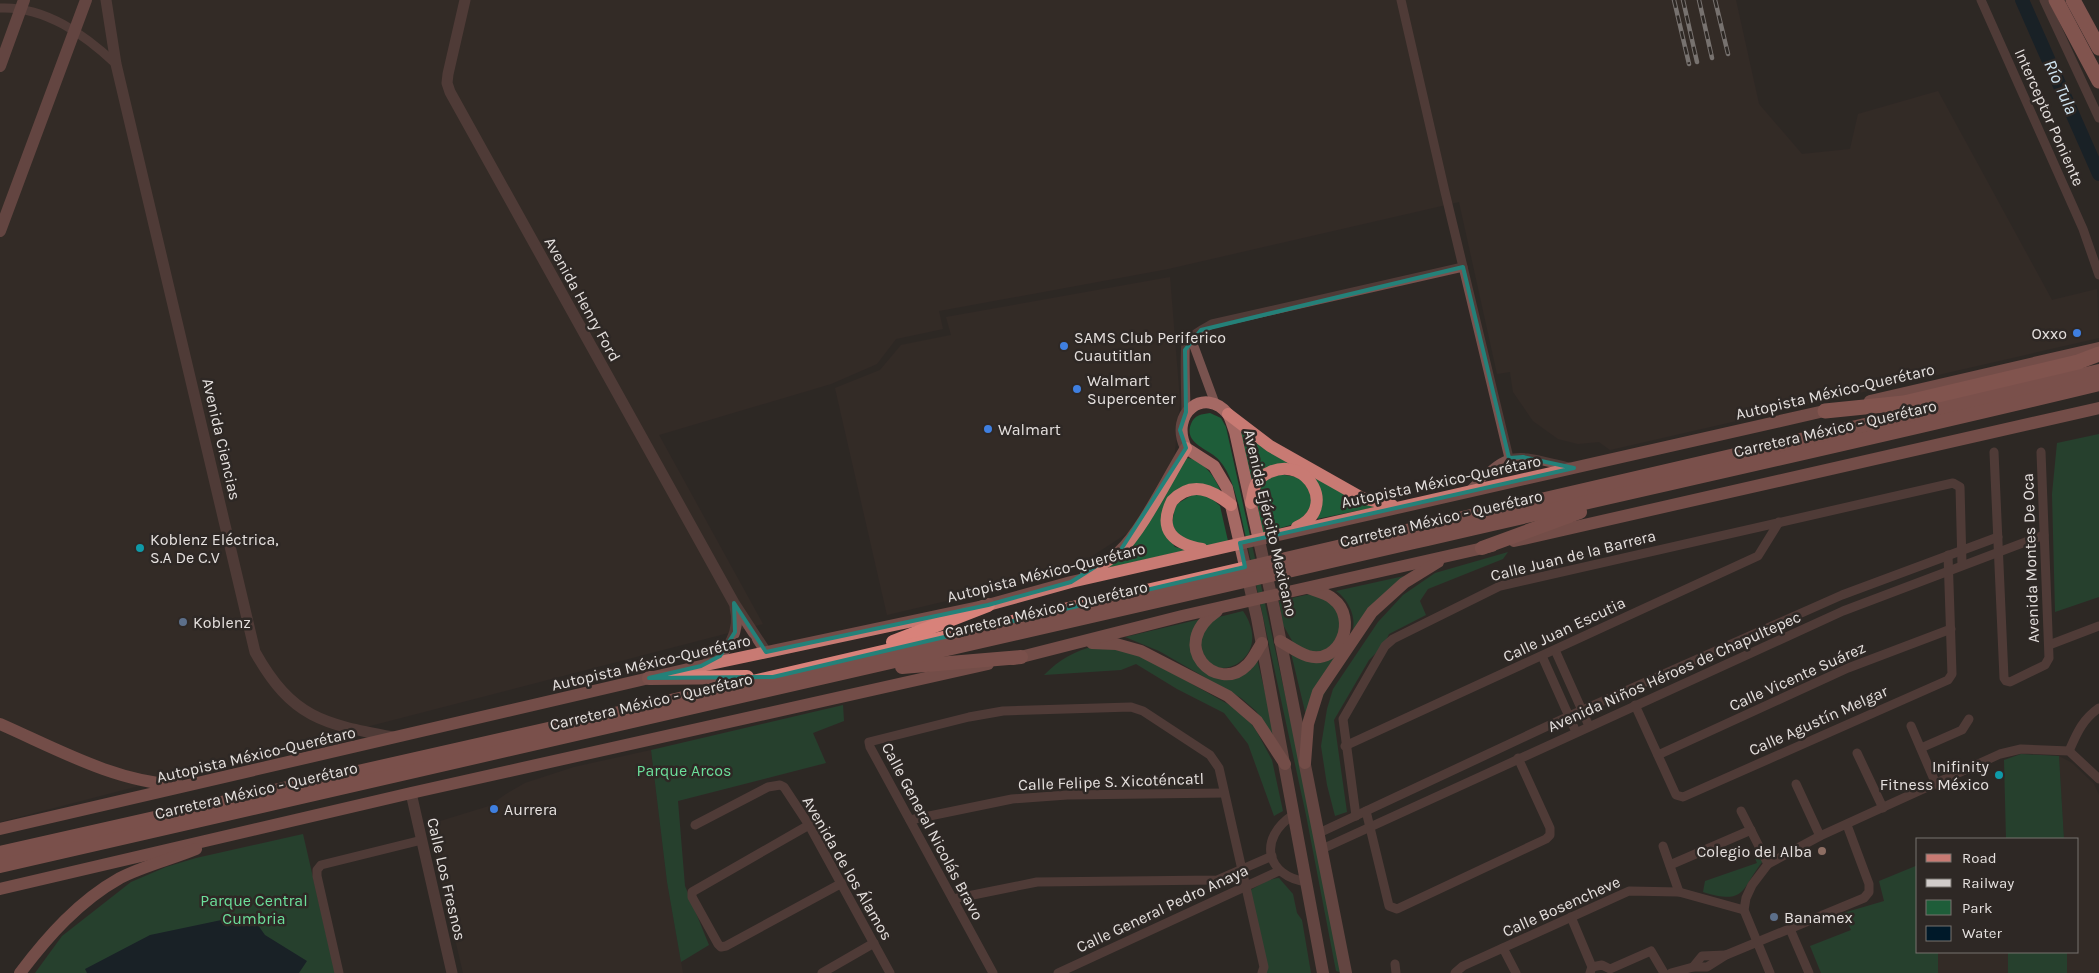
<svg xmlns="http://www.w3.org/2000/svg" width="2099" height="973" font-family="Karla,sans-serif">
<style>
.built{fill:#3b2f29}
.green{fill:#1e5d39}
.water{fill:#001929}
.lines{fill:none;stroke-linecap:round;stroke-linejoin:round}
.river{stroke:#001929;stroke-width:14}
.minor{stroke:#79534f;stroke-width:9}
.tertiary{stroke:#79534f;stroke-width:11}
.secondary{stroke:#a56964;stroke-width:12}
.primary{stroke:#c87a73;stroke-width:12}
.trunk{stroke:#d8827a;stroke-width:14}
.motorway{stroke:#e78982;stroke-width:15}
.rail-casing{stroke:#d1ccca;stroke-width:4.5}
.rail{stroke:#2e2825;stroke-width:2.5;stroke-dasharray:8;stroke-linecap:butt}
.marked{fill:none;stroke:#248179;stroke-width:4;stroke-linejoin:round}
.shop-dot{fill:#3f7fe0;stroke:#2e2825;stroke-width:2}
.culture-dot{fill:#0f9aa8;stroke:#2e2825;stroke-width:2}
.service-dot{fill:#5c6f8a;stroke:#2e2825;stroke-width:2}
.education-dot{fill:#8d6e63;stroke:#2e2825;stroke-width:2}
.labels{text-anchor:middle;stroke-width:5;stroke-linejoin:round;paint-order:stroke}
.street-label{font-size:16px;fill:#e5e0de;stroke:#2e2825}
.poi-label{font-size:16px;fill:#e5e0de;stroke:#2e2825;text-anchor:start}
.park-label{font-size:16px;fill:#6ce09b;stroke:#2e2825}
.water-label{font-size:18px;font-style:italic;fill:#d1e6f3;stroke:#2e2825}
</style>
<rect width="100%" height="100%" fill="#2e2825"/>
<g class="built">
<polygon points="0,0 1736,0 1759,104 1802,154 1850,149 1858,114 1938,91 2052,300 2097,289 2099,338 1610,450 1599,442 1578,444 1558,439 1533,421 1513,392 1510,372 1497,374 1459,202 1168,269 939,311 943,329 896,339 877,364 831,384 659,435 763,624 0,822"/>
<polygon points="1170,277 1180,401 1174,460 1135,528 1068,572 887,615 835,388 880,370 901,345 951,335 946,317"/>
<polygon points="651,750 667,882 683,973 463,973 430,832 433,827 437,822 489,806 506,794 525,783 574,767"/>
<polygon points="2059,756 2072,763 2094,784 2099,795 2099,973 2067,973 2067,952 2078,952 2078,839 2064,839"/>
<rect x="1938" y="952" width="70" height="21"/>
</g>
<g class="green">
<path d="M1210,413l11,5 5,9 87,394 29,152 -6,-2 -30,-156 -67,-309c-5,-16 -8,-32 -20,-46 -9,-11 -36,-16 -28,-36 3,-9 11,-10 19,-11z"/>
<polygon points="1239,431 1376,507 1317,519 1320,511 1296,467 1251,482"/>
<polygon points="2099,434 2099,597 2055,612 2052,494 2057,443"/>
<path d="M1186,458c17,0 30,21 35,34l-49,1 -2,47 5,7 12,3 -84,19z"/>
<path d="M1272,473l32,5 9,24 -12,20 -38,11c-5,-25 -12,-41 9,-60z"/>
<polygon points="1194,494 1207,494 1220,506 1228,541 1207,546 1179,537 1172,524 1175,505"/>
<polygon points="1508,552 1503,559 1428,589 1420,601 1426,615 1389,634 1384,645 1369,660 1334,720 1347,812 1335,816 1327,785 1321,746 1327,709 1333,689 1378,622 1403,595 1435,573"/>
<path d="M1404,576l-35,34 -61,114 -17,-71 44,3c5,-8 15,-18 18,-27 3,-14 -6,-31 -17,-38z"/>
<polygon points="1310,594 1325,595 1339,613 1341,635 1325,651 1310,652 1294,644 1283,625 1279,601"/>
<path d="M1243,611c32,47 -28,75 -40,44 -2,-6 -2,-14 -3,-20l15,-17z"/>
<path d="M1201,619c-12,18 -13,22 -5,43l34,17c13,-3 22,-7 27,-20l20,83 -21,-31 -15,-13 -82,-47 -34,-14z"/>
<path d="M1095,646l43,8 106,59 13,19 15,28 11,51 -9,5 -26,-72 -24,-31 -47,-24 -41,-25 -15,6 -77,5c15,-15 30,-24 51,-29z"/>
<polygon points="843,705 844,721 813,733 826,763 678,801 685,886 709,945 681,962 667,882 651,750"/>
<polygon points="2021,754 2059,756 2064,839 2006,839 2004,760"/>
<polygon points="303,834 335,973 35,973 62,936 131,882 166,867 196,858"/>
<path d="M1760,853l3,8c-22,27 -16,45 -60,31l2,-11 52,-18 -3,-7z"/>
<polygon points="1918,865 1918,952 1938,952 1938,973 1821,973 1810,946 1851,930 1843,913 1884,901 1879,881"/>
<path d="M1279,878l14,16 4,19 5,7 9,53h-48l-17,-81c13,-5 17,-12 33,-14z"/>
<rect x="2008" y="952" width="59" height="21"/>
</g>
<polygon class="water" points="250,914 265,935 307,961 299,973 87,973 85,969 150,935"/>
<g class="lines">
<polyline class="river" points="2022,0 2099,174"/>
<g class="minor">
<polyline points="1401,0 1445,192 1509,458"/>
<polyline points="1981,0 2083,229 2099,275"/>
<polyline points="2044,0 2099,118"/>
<path d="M0,8c45,-2 85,27 116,56"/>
<polyline points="1191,338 1216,406"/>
<path d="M1186,412c0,-10 -2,-64 0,-68 6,-10 17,-15 26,-20l251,-57"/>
<polyline points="1994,452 2004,678 2006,681 2010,682 2045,665 2049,658 2041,452"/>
<path d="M1468,492c43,-44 43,-38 101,-25"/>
<polyline points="2049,645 2099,626"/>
<polyline points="1555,650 1589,726"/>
<polyline points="1542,656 1576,732"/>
<polyline points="1635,705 1676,795 1683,797 1948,680 1952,674 1948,555"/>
<polyline points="1911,726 1936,784"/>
<polyline points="1345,746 1758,556 1779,522"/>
<polyline points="1921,748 1962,730 1969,719"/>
<path d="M2069,751c8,-18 13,-31 30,-43"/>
<polyline points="1857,753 1883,808"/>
<polyline points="1658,755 1848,668 1951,629"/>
<polyline points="1796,784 1820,836"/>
<polyline points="1366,811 1389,906 1397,909 1546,839 1550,835 1550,828 1518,758"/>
<polyline points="1741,811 1768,864"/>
<path d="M1293,815c-35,23 -28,61 14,67"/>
<polyline points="1356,816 1343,719 1385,646 1393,639 1500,586 1953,483 1960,487 1962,565"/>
<polyline points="910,820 1012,799 1067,795 1224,793"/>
<polyline points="695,825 768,787 780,785 784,787 809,825 890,973"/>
<polyline points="809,825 692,892 692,897 718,944 721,947 726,946 842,883"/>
<polyline points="1319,833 1569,716 1842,595 1998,537"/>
<polyline points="1663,846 1679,892"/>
<polyline points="1322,849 1843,611 2044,535"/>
<polyline points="1670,865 1751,830"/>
<polyline points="953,899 1037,882 1217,880 1272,856"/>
<polyline points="1571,917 1592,967 1590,973"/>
<polyline points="1790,929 1809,973"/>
<polyline points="1503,948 1516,973"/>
<polyline points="1395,964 1396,973"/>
<polyline points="1592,967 1602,965 1610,969 1651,951 1664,973"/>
<polyline points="1693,967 1702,956 1726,955"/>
<polyline points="339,973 317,876 317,870 321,865 422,840"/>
<polyline points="822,973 874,943"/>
<polyline points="993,973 870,747 869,742 969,717 1003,711 1131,707 1143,711 1210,755 1219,768 1264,967 1262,973"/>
<polyline points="1058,973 1279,871"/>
<polyline points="1455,973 1463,966 1629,891 1679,892 1744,910"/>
<polyline points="1671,973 1693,967 1707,967 1726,955 1864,898 1869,892 1869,884 1847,825"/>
<polyline points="1770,973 1744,910 1746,898 1752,885 1768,864 1820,836 2000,754 2021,749 2069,751 2099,779"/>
</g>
<g class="tertiary">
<path d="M106,0l10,64 139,588c37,66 68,72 138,85"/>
<polyline points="465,0 448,74 447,83 450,92 734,603 766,652"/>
<path d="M707,663c22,-10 34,-32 28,-56"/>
<polyline points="411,793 452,973"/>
</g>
<g class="secondary">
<polyline points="0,66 24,0"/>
<polyline points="0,231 86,0"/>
<path d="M1323,973l-66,-355 -30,-130 -13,-22 -28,-18c-17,-35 19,-62 42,-34 3,5 5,13 7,18l40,181 71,360"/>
</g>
<g class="primary">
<polyline points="1870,401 2099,348"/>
<polyline points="1228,414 1270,446 1362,498 1392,505"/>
<path d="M1251,503c2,-6 2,-14 5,-19 3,-6 9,-10 14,-12 38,-17 68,37 27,55"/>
<polyline points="1514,541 2099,408"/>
<path d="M1202,549c-27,-5 -45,-18 -30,-48 20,-21 40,-11 59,4"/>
<path d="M1086,574c12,-7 23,-13 33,-22 23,-21 49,-75 67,-104"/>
<path d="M1217,611c-51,35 1,84 30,54 6,-5 10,-15 15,-22"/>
<path d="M1280,641c9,5 18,12 28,15 33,9 50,-38 25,-57 -6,-6 -17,-8 -25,-11"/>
<polyline points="1092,643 1116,644 1141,651 1228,696 1257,721 1285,764"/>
<polyline points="1013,659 1182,616 1492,546"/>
<path d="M0,724c57,25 115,58 178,61"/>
<polyline points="1305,763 1308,724 1318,692 1372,612 1404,583 1438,562"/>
<polyline points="0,829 701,666 988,605 1071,582 1833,409"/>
<polyline points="0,889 411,793 988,664"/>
<path d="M20,973c28,-37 59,-72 100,-95 23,-12 52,-19 76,-29"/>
</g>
<g class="trunk">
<polyline points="1482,548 1580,512"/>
<polyline points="893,642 988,605"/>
<polyline points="902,667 1021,657"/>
<polyline points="649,678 747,677"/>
<polyline points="0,853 619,713 2099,371"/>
<path d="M0,866c472,-106 943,-215 1414,-324 228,-53 457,-103 685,-158"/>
</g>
<g class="motorway">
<polyline points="2056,0 2099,81"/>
<polyline points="2073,0 2099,48"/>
<polyline points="1825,411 1904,403 2078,362 2099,354"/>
</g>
<g class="rail-casing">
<g id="rail">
<polyline points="1674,0 1689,64"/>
<polyline points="1683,0 1697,62"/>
<polyline points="1699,0 1712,58"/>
<polyline points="1715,0 1728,54"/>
</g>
</g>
<use href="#rail" class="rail"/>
</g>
<path d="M0 0H2099V973H0ZM1463,267l46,191 14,-1 51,11 -334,75 5,24 -472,110 -124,1 52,-12 19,-10 15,-24 -1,-29 32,49 222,-47 83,-23 49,-31 66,-103 -6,-18 6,-18 -1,-62 16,-20z" fill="#2e2825" fill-opacity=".55" fill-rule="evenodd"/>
<path class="marked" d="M1463,267l46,191 14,-1 51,11 -334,75 5,24 -472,110 -124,1 52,-12 19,-10 15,-24 -1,-29 32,49 222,-47 83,-23 49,-31 66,-103 -6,-18 6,-18 -1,-62 16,-20z"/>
<g class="shop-dot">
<circle cx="2077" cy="333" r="5"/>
<circle cx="1064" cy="346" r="5"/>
<circle cx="1077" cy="389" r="5"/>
<circle cx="988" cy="429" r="5"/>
<circle cx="494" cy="809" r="5"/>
</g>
<g class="culture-dot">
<circle cx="140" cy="548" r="5"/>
<circle cx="1999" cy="775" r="5"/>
</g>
<g class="service-dot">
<circle cx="183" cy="622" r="5"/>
<circle cx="1774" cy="917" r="5"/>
</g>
<circle class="education-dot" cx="1822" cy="851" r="5"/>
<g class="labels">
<g class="street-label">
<text transform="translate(2050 117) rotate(66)" y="6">Interceptor Poniente</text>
<text transform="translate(583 299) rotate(61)" y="6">Avenida Henry Ford</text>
<text transform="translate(1835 391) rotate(-13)" y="6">Autopista México-Querétaro</text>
<text transform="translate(1835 428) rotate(-13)" y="6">Carretera México - Querétaro</text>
<text transform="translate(222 439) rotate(77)" y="6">Avenida Ciencias</text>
<text transform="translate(1441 481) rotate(-12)" y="6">Autopista México-Querétaro</text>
<text transform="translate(1441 518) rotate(-13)" y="6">Carretera México - Querétaro</text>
<text transform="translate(1271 523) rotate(77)" y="6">Avenida Ejército Mexicano</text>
<text transform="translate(1573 555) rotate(-14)" y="6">Calle Juan de la Barrera</text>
<text transform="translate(2030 558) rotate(-92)" y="6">Avenida Montes De Oca</text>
<text transform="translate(1046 572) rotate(-14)" y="6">Autopista México-Querétaro</text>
<text transform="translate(1046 609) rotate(-13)" y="6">Carretera México - Querétaro</text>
<text transform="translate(1564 629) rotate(-25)" y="6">Calle Juan Escutia</text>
<text transform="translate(651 662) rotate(-13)" y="6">Autopista México-Querétaro</text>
<text transform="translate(1674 671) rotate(-24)" y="6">Avenida Niños Héroes de Chapultepec</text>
<text transform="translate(1797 676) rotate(-24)" y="6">Calle Vicente Suárez</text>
<text transform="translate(651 701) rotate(-13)" y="6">Carretera México - Querétaro</text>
<text transform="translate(1818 720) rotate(-24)" y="6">Calle Agustín Melgar</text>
<text transform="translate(256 754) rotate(-13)" y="6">Autopista México-Querétaro</text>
<text transform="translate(1111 781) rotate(-2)" y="6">Calle Felipe S. Xicoténcatl</text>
<text transform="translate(256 790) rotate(-13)" y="6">Carretera México - Querétaro</text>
<text transform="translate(933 831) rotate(62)" y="6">Calle General Nicolás Bravo</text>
<text transform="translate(848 868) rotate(60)" y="6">Avenida de los Álamos</text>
<text transform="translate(447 879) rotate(77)" y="6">Calle Los Fresnos</text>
<text transform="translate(1561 906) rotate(-24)" y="6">Calle Bosencheve</text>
<text transform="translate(1162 908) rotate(-25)" y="6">Calle General Pedro Anaya</text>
</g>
<g class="poi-label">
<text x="2067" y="339" text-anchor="end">Oxxo</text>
<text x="1074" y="343">SAMS Club Periferico<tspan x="1074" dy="18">Cuautitlan</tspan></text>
<text x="1087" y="386">Walmart<tspan x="1087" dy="18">Supercenter</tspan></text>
<text x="998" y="435">Walmart</text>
<text x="150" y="545">Koblenz Eléctrica,<tspan x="150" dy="18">S.A De C.V</tspan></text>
<text x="193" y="628">Koblenz</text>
<text x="1989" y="772" text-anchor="end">Inifinity<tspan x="1989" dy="18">Fitness México</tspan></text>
<text x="504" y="815">Aurrera</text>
<text x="1812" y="857" text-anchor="end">Colegio del Alba</text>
<text x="1784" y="923">Banamex</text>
</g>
<g class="park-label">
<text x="684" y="776">Parque Arcos</text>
<text x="254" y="906">Parque Central<tspan x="254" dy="18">Cumbria</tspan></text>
</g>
<g class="water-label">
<text transform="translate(2061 87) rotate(66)" y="6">Río Tula</text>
</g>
</g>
<rect x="1916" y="838" width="162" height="115" fill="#2e2825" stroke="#77726f"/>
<rect x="1926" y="854" width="25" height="8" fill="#c87a73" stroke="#77726f"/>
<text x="1962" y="863" font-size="15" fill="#e5e0de">Road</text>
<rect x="1926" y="879" width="25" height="8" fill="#d1ccca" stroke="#77726f"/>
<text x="1962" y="888" font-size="15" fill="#e5e0de">Railway</text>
<rect x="1926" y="900" width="25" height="15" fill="#1e5d39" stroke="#77726f"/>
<text x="1962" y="913" font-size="15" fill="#e5e0de">Park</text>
<rect x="1926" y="926" width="25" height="15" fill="#001929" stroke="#77726f"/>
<text x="1962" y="938" font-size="15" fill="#e5e0de">Water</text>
</svg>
